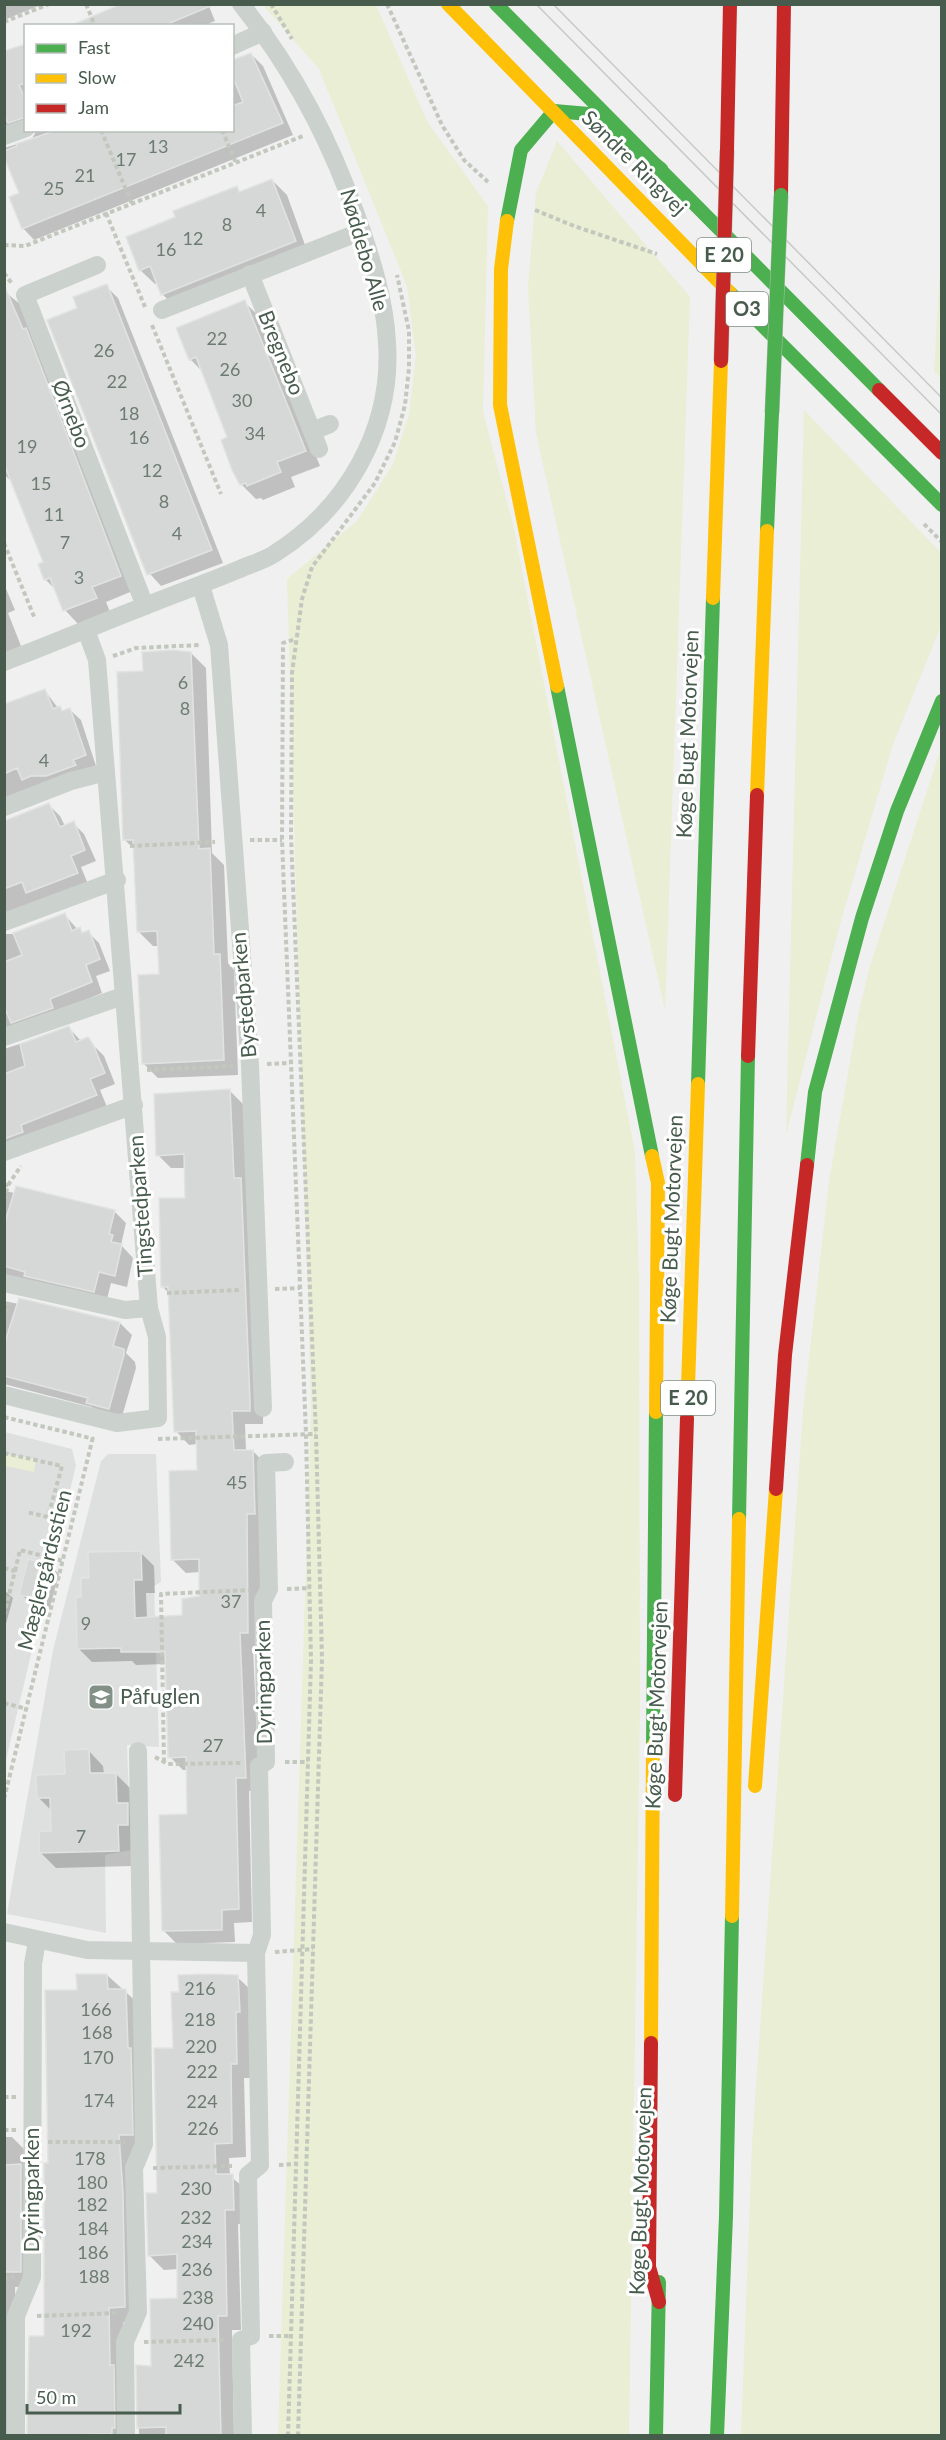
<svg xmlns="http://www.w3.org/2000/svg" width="946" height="2440" font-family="Lato,sans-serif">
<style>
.education{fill:#dee0e0}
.green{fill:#e9eed5}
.shadow{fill:#0003}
.building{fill:#d6d8d7;stroke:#e1e3e2;stroke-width:1.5}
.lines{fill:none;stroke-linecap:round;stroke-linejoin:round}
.path{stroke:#c2c8bd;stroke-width:4;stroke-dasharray:4.5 3;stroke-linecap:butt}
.street{stroke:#cbd1cd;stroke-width:18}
.fast{stroke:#4caf50;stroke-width:14}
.slow{stroke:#ffc107;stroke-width:14}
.jam{stroke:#c62828;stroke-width:14}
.tram{stroke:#c6cac7;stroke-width:1.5}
.fast-bridge-casing{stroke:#b5bfb8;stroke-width:15;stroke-linecap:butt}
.jam-bridge-casing{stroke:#b5bfb8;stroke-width:15;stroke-linecap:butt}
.fast-bridge{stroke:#4caf50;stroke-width:14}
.jam-bridge{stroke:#c62828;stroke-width:14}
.labels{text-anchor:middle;stroke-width:6;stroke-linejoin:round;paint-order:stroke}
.number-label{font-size:18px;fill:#6d7c72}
.shield{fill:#fff;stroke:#7f8d83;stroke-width:1.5}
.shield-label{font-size:20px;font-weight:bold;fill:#485c4e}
.street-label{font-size:21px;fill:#485c4e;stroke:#fff}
.poi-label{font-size:21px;fill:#485c4e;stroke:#fff;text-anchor:start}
</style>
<rect width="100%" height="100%" fill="#f0f0f0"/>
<g class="education">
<polygon points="5,1432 72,1449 76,1465 5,1764"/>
<polygon points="108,1454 156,1454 161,1582 154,1586 159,1747 127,1745 131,1850 105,1855 106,1933 7,1914 53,1650 101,1461"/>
</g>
<g class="green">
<polygon points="263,5 376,5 428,123 488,206 483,412 513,524 635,1152 639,1279 640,1706 629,2435 278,2435 311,1410 287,579 357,521 393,464 409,414 416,356 407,286 319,69"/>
<polygon points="557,141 690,297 665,1010 536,433 528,286 536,193"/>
<polygon points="941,251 942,379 941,379 934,371"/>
<polygon points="804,410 941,553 941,626 893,744 840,924 786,1135"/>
<polygon points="941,748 941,2435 741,2435 752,2144 803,1411 829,1181 858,1016 869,969"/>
<polygon points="5,1454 36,1459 34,1472 5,1466"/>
</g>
<g class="shadow">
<polygon points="4,4 43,4 4,20"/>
<polygon points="208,4 215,21 202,26 73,26"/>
<polygon points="26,45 26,130 4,141 4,53"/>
<polygon points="251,54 263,66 293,135 34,240 23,228 21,194 4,148 31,140 37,130 232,130 232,61"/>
<polygon points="272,180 287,195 309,256 177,308 162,294 158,283 155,284 140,270 177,218 236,188 241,193"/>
<polygon points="106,286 118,298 223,563 161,586 143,566 49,321 79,308"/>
<polygon points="4,291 21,305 135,590 106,602 110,612 79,625 65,610 57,591 45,579 45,563 14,484 4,474"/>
<polygon points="244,302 260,317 320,466 291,477 295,487 263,500 261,498 256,499 241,484 229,438 203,372 190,359"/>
<polygon points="4,584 15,610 8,613 21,646 4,653"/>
<polygon points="191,653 206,668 212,853 224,865 228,963 234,970 238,1075 158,1078 143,1063 161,975 159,946 153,946 138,931 135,850 124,839 144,673"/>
<polygon points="45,691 58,708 64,711 69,709 81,720 96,766 6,812 4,819 4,706"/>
<polygon points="49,805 60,816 65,826 73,823 84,834 96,861 81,867 88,884 6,927 4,934 4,819 9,821"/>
<polygon points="64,914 78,930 84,933 88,932 99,943 110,971 96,976 102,993 60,1010 12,1037 4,1046 4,934 14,934"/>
<polygon points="69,1028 81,1041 87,1039 104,1056 115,1084 100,1090 107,1107 4,1152 4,1049"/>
<polygon points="229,1090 243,1104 263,1416 263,1424 245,1424 246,1451 253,1451 266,1465 260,1645 253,1646 259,1790 249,1791 252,1922 234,1923 235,1942 177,1944 164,1931 189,1816 188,1770 183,1770 170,1757 167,1664 136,1665 132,1661 92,1662 79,1649 83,1599 91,1580 140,1552 154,1566 155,1593 146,1593 147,1619 183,1617 201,1598 200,1572 186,1573 172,1559 198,1472 197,1444 189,1445 176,1431 170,1294 163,1287 187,1199 186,1168 171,1168 158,1155"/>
<polygon points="4,1191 114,1211 126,1223 121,1245 133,1258 127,1287 111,1283 106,1303 4,1274"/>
<polygon points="20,1300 120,1323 132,1335 126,1353 135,1362 136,1368 121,1420 100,1415 92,1407 4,1384 4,1301 19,1304"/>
<polygon points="51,1566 59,1574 50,1607 29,1602 21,1594"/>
<polygon points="4,1590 13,1598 4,1631"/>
<polygon points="88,1750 103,1766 104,1774 116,1774 131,1789 133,1866 56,1868 41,1853 53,1832 52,1811 38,1797 66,1776"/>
<polygon points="107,1975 140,2005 147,2149 133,2149 138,2321 123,2322 129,2436 32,2436 29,2421 29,2338 46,2338 50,2165 78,1992"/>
<polygon points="237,1977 252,1991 251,2078 244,2078 246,2157 229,2158 230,2176 247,2190 248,2224 238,2224 241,2330 232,2330 234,2436 139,2436 138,2367 153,2367 179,2299 178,2269 164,2270 149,2255 174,2049"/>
<polygon points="4,2137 12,2137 27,2152 35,2286 15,2287 19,2436 4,2436"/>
</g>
<g class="building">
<polygon points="121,4 213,4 213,5 163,26 70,26"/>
<polygon points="26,44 26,83 19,85 26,101 26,117 8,123 4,115 4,51"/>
<polygon points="251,53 283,123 22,229 9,197 19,193 4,157 4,151 17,146 16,144 57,130 232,130 232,106 243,102 232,75 232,60"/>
<polygon points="272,179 296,241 161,295 150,266 139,271 126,237 175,217 173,211 237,186 239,192"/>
<polygon points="107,284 212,550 147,575 47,320 77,308 73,297"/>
<polygon points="4,285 23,329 26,328 121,576 92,587 97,598 63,611 50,578 44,580 38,564 43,562 4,464"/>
<polygon points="245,300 306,451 277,462 281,472 247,486 246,483 240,485 232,470 221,440 227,437 196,357 189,360 176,328"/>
<polygon points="173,650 191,652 199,849 210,848 214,954 220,954 224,1060 142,1064 138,975 159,974 157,931 137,932 133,840 123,840 117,672 143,671 142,652"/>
<polygon points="45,689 53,709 60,706 62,711 70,708 86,755 73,760 76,765 46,776 31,776 22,780 17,768 4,774 4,704"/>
<polygon points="49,803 60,827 74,821 85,850 71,856 78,873 26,893 22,882 4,889 4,821"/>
<polygon points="65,913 72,931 80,927 82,933 89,930 100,959 86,965 92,982 50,999 53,1008 11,1023 4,1006 4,962 22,955 13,933"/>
<polygon points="69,1026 76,1042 88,1037 93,1044 105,1073 90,1079 97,1095 21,1125 23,1132 4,1139 4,1074 25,1066 20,1044"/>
<polygon points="230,1089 234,1178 241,1178 250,1401 250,1411 232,1411 234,1450 253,1450 255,1514 247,1514 248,1633 240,1633 246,1778 236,1778 239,1909 222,1910 222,1930 162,1931 159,1815 187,1814 186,1757 168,1758 165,1652 121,1652 121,1648 77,1649 76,1597 81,1597 81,1578 89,1578 88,1552 141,1551 142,1580 134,1580 135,1618 182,1615 182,1599 199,1596 199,1559 171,1560 169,1471 197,1470 196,1431 174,1432 168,1287 161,1287 159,1198 185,1198 184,1154 156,1156 154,1094"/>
<polygon points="16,1186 115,1210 109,1234 113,1235 111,1242 122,1244 115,1276 99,1272 94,1292 24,1276 25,1272 4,1266 4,1225"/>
<polygon points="19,1298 120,1322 113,1346 124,1349 124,1355 109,1409 86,1403 88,1398 4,1376 4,1345"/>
<polygon points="28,1559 52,1565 43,1600 19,1595"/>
<polygon points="89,1749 90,1773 116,1773 117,1803 128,1803 128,1825 118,1825 119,1851 39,1853 39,1831 51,1831 50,1798 37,1798 36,1775 65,1774 64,1750"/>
<polygon points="76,1974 107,1974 108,1989 126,1989 128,2048 131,2048 133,2135 119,2135 123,2193 125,2307 109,2308 110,2365 114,2365 115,2428 112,2428 112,2434 27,2436 29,2336 44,2336 44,2163 48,2163 45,1990 77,1990"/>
<polygon points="208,1974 238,1975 240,2012 236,2012 237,2064 231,2064 232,2143 215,2144 216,2174 233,2174 234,2210 225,2210 227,2316 218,2316 221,2435 166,2436 166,2427 137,2428 136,2365 151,2366 150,2299 177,2298 177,2254 148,2256 146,2193 157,2193 154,2048 173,2048 171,1992 179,1992 178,1975"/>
<polygon points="21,2164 21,2272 4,2272 4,2165"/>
</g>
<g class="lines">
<g class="path">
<polyline points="86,4 95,26"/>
<polyline points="271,4 292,39"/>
<polyline points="387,4 442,125 464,160 488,182"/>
<polyline points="4,22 49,4"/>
<polyline points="101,130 132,204"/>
<polyline points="222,130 236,163"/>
<polyline points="535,210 574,226 657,254"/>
<polyline points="106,213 145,307"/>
<polyline points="4,245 25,246 303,136"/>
<polyline points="4,273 13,285"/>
<polyline points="152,325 221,494"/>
<polyline points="924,524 942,542"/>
<polyline points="4,543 35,619"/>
<polyline points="113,656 136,648 200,645"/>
<polyline points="250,840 282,840"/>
<polyline points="130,846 215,842"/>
<polyline points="267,1064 290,1063"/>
<polyline points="147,1070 233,1066"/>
<polyline points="4,1185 8,1185 4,1200"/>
<polyline points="8,1185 21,1166"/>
<polyline points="275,1289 300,1288"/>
<polyline points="167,1293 240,1290"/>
<polyline points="4,1320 8,1303"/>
<polyline points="4,1417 94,1439"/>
<polyline points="158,1439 316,1434"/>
<polyline points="4,1453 62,1466 48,1517 26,1512"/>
<polyline points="4,1568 15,1571 4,1615"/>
<polyline points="15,1571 20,1550 63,1561"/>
<polyline points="287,1589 310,1588"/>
<polyline points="4,1703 27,1709"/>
<polyline points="155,1757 168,1764 241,1763"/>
<polyline points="164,1762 161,1594 250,1590"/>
<polyline points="285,1762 308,1762"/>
<polyline points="4,1799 93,1437"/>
<polyline points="275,1952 313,1949"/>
<polyline points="4,2097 16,2097"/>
<polyline points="4,2130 16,2130"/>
<polyline points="48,2142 125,2142"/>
<polyline points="279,2165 296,2164"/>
<polyline points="153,2168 232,2166"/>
<polyline points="4,2278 14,2277"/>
<polyline points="37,2316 119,2313"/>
<polyline points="269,2336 291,2336"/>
<polyline points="144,2342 224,2340"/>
<polyline points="288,2436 311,1660 306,1434 282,840 283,643 296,639"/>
<polyline points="298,2436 322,1658 316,1434 291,837 292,673 302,599 312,567 375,483 395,442 405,405 409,368 409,331 397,275"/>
</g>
<g class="street">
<polyline points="232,46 263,32"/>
<polyline points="4,136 26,128"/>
<polyline points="97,265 25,295 145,606"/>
<polyline points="250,274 319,449"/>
<polyline points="162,310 362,231"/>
<polyline points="312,431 330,424"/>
<polyline points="201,586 219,645 250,1065 263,1408"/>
<path d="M4,662c48,-18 94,-38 141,-56 32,-13 64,-24 95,-37 11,-5 23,-8 34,-15 72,-45 119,-125 113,-212 -2,-42 -16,-85 -30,-125 -27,-78 -64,-148 -116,-213"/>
<polyline points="4,807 71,781 106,772"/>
<polyline points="4,922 117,880"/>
<polyline points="4,1037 123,996"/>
<polyline points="4,1152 134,1105"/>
<polyline points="4,1283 125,1310 149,1308"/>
<polyline points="4,1395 117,1423 158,1418 157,1337 149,1308 97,660 86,630"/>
<polyline points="4,1932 87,1950 256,1953"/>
<polyline points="16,2436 16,2316 32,2277 33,1964 37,1941"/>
<polyline points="126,2436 125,2342 138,2312 134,2168 144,2144 138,1751"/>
<polyline points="243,2436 241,2340 251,2336 248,2175 260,2165 256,1953 262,1935 259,1766 266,1762 263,1601 269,1589 266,1463 285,1462"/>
</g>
<g class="fast">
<polyline points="496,4 879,390"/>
<polyline points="507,221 521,150 554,111 589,114 661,169"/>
<polyline points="730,293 942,505"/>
<polyline points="767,531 772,413"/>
<polyline points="557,686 652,1156"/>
<polyline points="698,1084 713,598"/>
<polyline points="807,1165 815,1092 862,918 897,811 942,701"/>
<polyline points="739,1519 748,1056"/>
<polyline points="653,1746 656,1412"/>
<polyline points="656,2436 659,2282"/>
<polyline points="717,2436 726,2216 732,1916"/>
</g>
<g class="slow">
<polyline points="448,4 730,293"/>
<polyline points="507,221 501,269 500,405 557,686"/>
<polyline points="713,598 721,361"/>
<polyline points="757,795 767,531"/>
<polyline points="652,1156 658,1183 656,1412"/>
<polyline points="687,1418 698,1084"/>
<polyline points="755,1786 776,1489"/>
<polyline points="732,1916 739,1519"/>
<polyline points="651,2043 653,1746"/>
</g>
<g class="jam">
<polyline points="727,150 730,4"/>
<polyline points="781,195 784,4"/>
<polyline points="879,390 942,453"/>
<polyline points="748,1056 757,795"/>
<polyline points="776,1489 785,1355 807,1165"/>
<polyline points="675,1795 687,1418"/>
<polyline points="651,2043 649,2267 659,2302"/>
</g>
<g class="tram">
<polyline points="536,4 942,415"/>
<polyline points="553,4 942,398"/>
</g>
<g class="fast-bridge-casing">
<polyline id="fast-bridge" points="772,413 781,195"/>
</g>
<g class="jam-bridge-casing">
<polyline id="jam-bridge" points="721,361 727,150"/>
</g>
<use href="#fast-bridge" class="fast-bridge"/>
<use href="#jam-bridge" class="jam-bridge"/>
</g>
<defs>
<g id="school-square" transform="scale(1.35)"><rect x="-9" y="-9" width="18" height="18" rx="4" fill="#839087" stroke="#fff"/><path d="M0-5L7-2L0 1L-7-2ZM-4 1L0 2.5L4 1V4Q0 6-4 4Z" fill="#fff"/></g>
</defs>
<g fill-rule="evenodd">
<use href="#school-square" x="101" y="1697"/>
</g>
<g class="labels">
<g class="number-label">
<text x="158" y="153">13</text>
<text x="126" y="166">17</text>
<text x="85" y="182">21</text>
<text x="54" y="195">25</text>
<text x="261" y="217">4</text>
<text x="227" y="231">8</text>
<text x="193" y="245">12</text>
<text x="166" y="256">16</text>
<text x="217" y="345">22</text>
<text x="104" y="357">26</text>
<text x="230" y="376">26</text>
<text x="117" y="388">22</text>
<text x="242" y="407">30</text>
<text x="129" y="420">18</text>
<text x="255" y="440">34</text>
<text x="139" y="444">16</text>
<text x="27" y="453">19</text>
<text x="152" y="477">12</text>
<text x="41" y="490">15</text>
<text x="164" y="508">8</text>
<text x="54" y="521">11</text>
<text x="177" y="540">4</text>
<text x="65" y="549">7</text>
<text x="79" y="584">3</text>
<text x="183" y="689">6</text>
<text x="185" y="715">8</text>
<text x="44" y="767">4</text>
<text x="237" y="1489">45</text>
<text x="231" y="1608">37</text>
<text x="86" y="1630">9</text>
<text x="213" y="1752">27</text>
<text x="81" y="1843">7</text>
<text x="200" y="1995">216</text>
<text x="96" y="2016">166</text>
<text x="200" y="2026">218</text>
<text x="97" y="2039">168</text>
<text x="201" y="2053">220</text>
<text x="98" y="2064">170</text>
<text x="202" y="2078">222</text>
<text x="99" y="2107">174</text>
<text x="202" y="2108">224</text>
<text x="203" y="2135">226</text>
<text x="90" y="2165">178</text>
<text x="92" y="2189">180</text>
<text x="196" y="2195">230</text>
<text x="92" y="2211">182</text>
<text x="196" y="2224">232</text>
<text x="93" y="2235">184</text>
<text x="197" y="2248">234</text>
<text x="93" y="2259">186</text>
<text x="197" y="2276">236</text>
<text x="94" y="2283">188</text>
<text x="198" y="2304">238</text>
<text x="198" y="2330">240</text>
<text x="76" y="2337">192</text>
<text x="189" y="2367">242</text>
</g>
<g class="shield">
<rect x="697" y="238" width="54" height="34" rx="4.5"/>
<rect x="726" y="292" width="42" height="34" rx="4.5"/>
<rect x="661" y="1381" width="54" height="34" rx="4.5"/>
</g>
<g class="shield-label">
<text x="724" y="262">E 20</text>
<text x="747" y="316">O3</text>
<text x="688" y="1405">E 20</text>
</g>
<g class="street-label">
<text transform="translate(634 163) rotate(45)" y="7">Søndre Ringvej</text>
<text transform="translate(364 250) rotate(74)" y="7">Nøddebo Alle</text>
<text transform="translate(281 353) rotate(68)" y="7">Bregnebo</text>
<text transform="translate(71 414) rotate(69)" y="7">Ørnebo</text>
<text transform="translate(688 734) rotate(-88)" y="7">Køge Bugt Motorvejen</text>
<text transform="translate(244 995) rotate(-95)" y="7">Bystedparken</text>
<text transform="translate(141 1206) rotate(-94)" y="7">Tingstedparken</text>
<text transform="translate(672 1219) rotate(-88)" y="7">Køge Bugt Motorvejen</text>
<text transform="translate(45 1570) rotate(-76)" y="7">Mæglergårdsstien</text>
<text transform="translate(264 1682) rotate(-91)" y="7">Dyringparken</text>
<text transform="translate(657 1705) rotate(-88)" y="7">Køge Bugt Motorvejen</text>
<text transform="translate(32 2190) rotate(-90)" y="7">Dyringparken</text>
<text transform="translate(641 2191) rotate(-88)" y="7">Køge Bugt Motorvejen</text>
</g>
<g class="poi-label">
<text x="120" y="1704">Påfuglen</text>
</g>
</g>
<rect width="946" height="2440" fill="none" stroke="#485c4e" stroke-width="12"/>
<rect x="24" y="24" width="210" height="108" fill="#ffffff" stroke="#b6beb8" stroke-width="1.5"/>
<rect x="36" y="44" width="30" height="9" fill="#4caf50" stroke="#b6beb8" stroke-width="1.5"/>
<text x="78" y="54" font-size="18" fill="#485c4e">Fast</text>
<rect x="36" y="74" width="30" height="9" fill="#ffc107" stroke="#b6beb8" stroke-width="1.5"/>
<text x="78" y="84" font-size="18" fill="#485c4e">Slow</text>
<rect x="36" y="104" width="30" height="9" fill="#c62828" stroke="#b6beb8" stroke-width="1.5"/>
<text x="78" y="114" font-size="18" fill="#485c4e">Jam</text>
<path d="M27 2404v9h153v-9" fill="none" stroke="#485c4e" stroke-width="3"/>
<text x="36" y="2404" font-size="18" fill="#485c4e" stroke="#ffffff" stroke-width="4.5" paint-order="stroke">50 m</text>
</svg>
